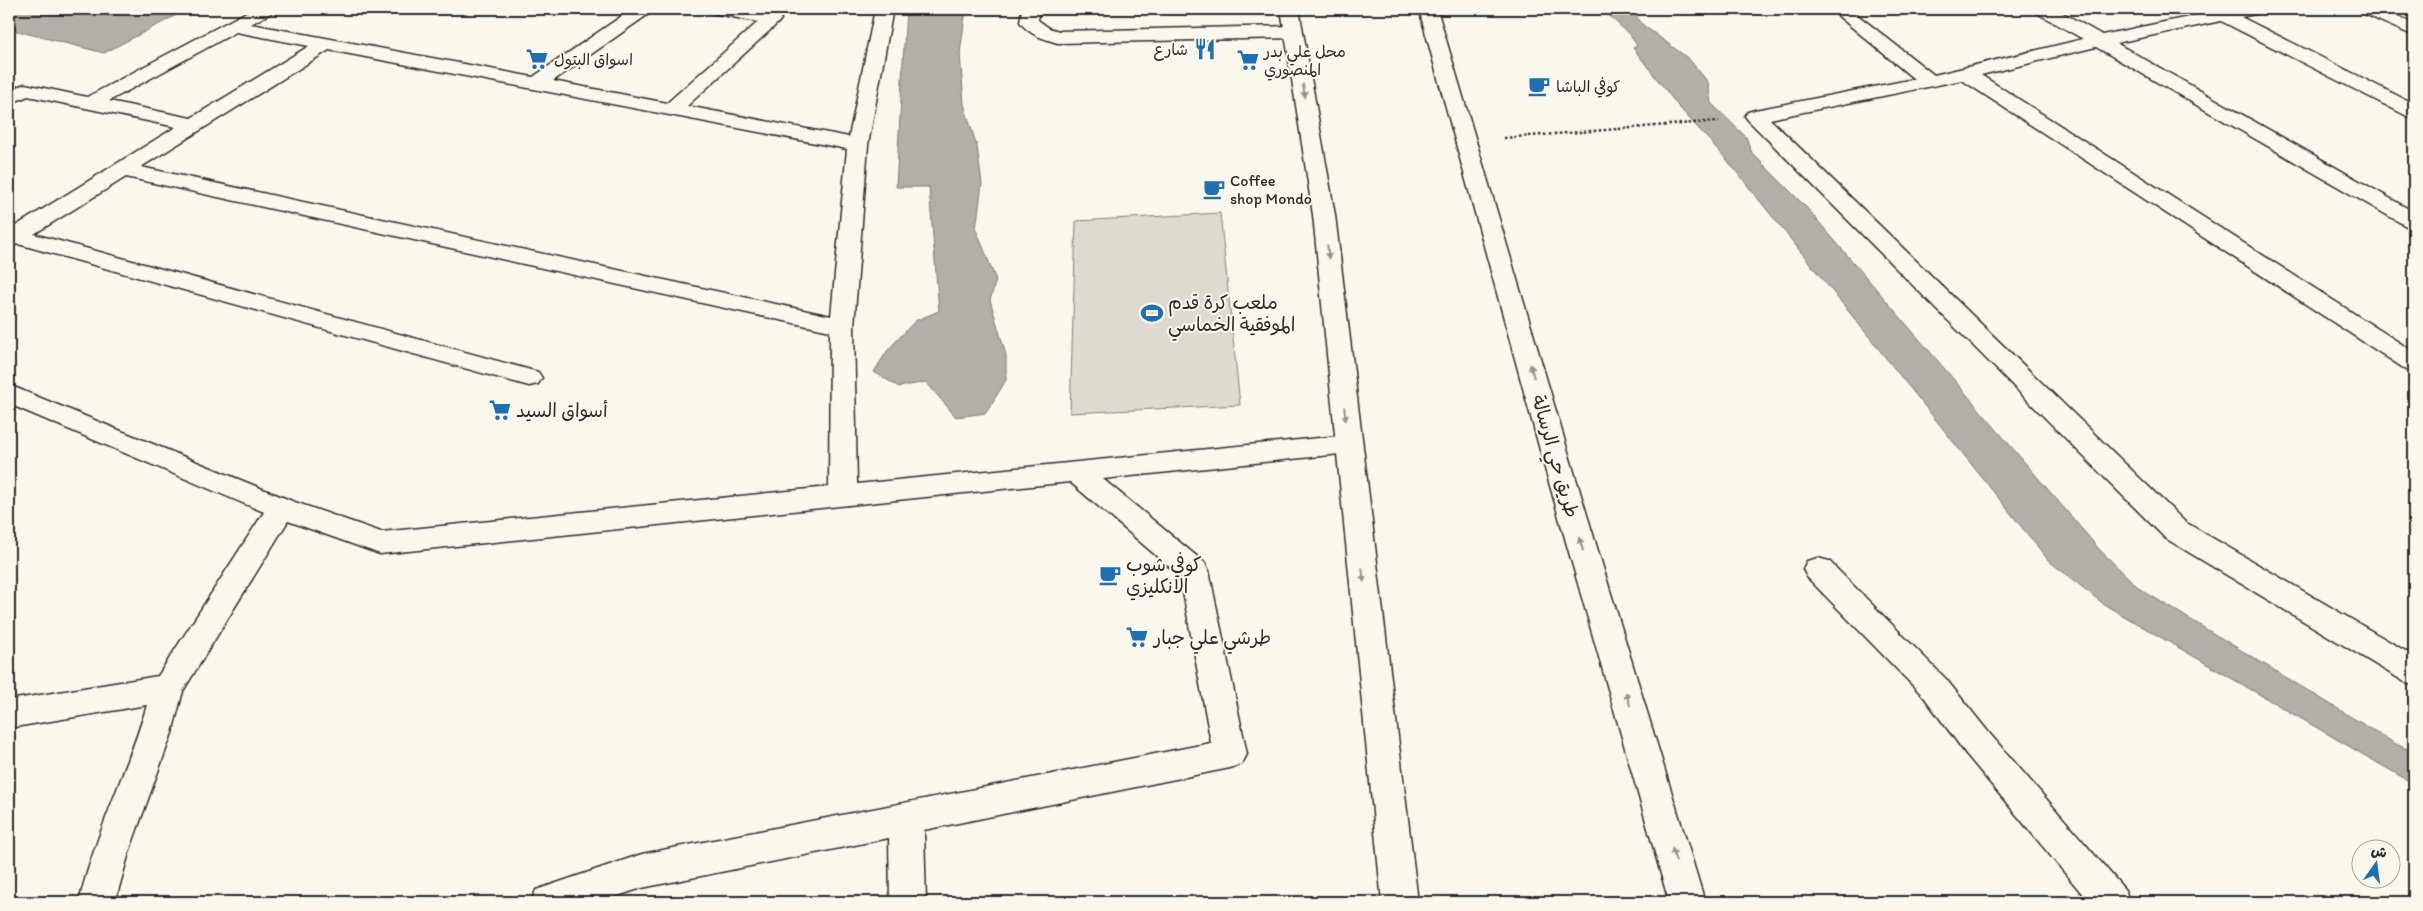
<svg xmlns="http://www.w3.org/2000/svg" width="2423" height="911" font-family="Itim,'Playpen Sans Arabic',sans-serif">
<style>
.green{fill:#dddad0;stroke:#84827e}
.water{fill:#b1afa7;stroke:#7b7a75}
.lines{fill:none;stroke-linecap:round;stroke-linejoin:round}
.minor-casing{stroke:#2b2b2b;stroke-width:3}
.major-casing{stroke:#2b2b2b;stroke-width:3}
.path{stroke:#2b2b2b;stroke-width:2.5;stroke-dasharray:2.5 2.5;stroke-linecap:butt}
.minor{fill:#fbf7ec;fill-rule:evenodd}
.major{fill:#fbf7ec;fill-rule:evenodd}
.oneway{fill:#93918c}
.labels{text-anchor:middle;stroke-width:4;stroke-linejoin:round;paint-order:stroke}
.far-poi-label{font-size:16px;fill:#2b2b2b;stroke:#fbf7ec;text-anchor:start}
.poi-label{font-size:19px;fill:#2b2b2b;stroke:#fbf7ec;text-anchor:start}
.street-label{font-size:19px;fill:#2b2b2b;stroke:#fbf7ec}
</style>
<rect width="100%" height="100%" fill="#fbf7ec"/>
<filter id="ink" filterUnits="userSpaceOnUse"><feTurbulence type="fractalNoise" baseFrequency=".02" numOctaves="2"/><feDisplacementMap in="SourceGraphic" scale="10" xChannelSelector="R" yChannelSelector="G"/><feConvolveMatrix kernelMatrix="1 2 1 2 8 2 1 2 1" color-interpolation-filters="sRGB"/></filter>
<g filter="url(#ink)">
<polygon class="green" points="1220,213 1240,405 1070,413 1076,221"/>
<g class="water">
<polygon points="9,9 188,9 104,53 9,29"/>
<polygon points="906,9 966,9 960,54 964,104 977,147 982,184 976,229 996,280 990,300 1006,355 1006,380 986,413 956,417 926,382 899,387 874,372 887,351 915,321 939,311 929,187 896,187"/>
<polygon points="1602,9 1631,9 1643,25 1689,59 1708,82 1711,103 1746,137 1752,153 1805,206 2099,549 2140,589 2396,744 2414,752 2414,784 2105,605 2049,561 1727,160 1678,106 1633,48 1637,46 1631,36"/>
</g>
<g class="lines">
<g class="minor-casing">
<g id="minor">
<path d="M252,9h22l-3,4 -20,11 282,53 99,-68h21l-3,4 -97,68 114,22 91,-81 -46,-9 -3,-4c24,0 46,0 69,6l3,4 -3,4 -91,83 162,31 26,-128h18l-25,136 -14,181 3,158 492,-49 10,2 4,7 -4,7 -10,2 -246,26 102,84 4,8 38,183 -5,10 -12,4 -306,62 2,72h-36l-1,-64 -247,50 -43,14h-68l5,-12 106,-36 569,-111 -31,-167 -110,-94 -690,72 -92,-33 -105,170 -11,42 -42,116 -15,53h-36c16,-67 48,-130 68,-197l-138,23v-28l149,-24 106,-164 -255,-108v-19l283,116 89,31 448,-45 1,-156 -704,-154 -92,57 504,138 4,6 -4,6 -9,2 -511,-142 -9,3v-17l167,-103 -148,-31 -19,8v-14l16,-6 62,13zM236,32l73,14 -118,72 -82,-17zM329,50l518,99 -16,167 -690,-149z"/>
<path d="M1022,9h18l-2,11 11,8 10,3 235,-5 7,2 2,4 -2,4 -7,2 -236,5c-14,-4 -29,-8 -38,-21z"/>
<polygon points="1830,9 1850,9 1934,75 2083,39 2037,13 2034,9 2056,9 2102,35 2208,13 2210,9 2262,9 2259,13 2241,17 2414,104 2414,118 2407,116 2221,21 2116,43 2414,212 2414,228 2406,226 2096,47 1981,75 2414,352 2414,371 2405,369 1962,80 1770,119 2185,522 2414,656 2414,685 2403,681 2165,538 1748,120 1745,116 1748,112 1755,110 1914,79"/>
<polygon points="2359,9 2382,9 2414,23 2414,36 2362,13"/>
<polygon points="1818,558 1829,561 1946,679 1990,734 2125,890 2130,902 2089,902 1966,754 1924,697 1807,577 1803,569 1807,561"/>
</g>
</g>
<g class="major-casing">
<g id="major">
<polygon points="1281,9 1299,9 1335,215 1418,902 1382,902 1313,215"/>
<polygon points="1419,9 1437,9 1574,472 1705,902 1669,902 1546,472"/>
</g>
</g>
<polyline class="path" points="1504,138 1719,121"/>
<use href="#minor" class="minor"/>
<use href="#major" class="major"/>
</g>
<defs><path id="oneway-solid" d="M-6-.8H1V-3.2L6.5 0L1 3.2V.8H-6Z" transform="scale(1.25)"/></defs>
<g class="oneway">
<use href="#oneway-solid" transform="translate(1304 91) rotate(81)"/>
<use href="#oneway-solid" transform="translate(1328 252) rotate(84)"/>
<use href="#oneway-solid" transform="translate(1532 371) rotate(-105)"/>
<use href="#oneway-solid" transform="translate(1345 414) rotate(84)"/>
<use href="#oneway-solid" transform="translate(1581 544) rotate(-107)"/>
<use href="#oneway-solid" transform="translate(1363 575) rotate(84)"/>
<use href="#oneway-solid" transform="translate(1628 699) rotate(-107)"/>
<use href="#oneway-solid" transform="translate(1674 855) rotate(-106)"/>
</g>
</g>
<defs>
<g id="restaurant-bare" transform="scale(1.725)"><path d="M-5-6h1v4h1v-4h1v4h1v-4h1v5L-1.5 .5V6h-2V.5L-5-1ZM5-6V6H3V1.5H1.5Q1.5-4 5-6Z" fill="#1f6fb2" stroke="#fbf7ec" stroke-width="2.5" paint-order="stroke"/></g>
<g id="supermarket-bare" transform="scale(1.725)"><path d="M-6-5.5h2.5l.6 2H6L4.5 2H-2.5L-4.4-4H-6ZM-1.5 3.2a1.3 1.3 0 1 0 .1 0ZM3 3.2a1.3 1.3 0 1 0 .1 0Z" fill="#1f6fb2" stroke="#fbf7ec" stroke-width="2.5" paint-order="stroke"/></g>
<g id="cafe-bare" transform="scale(1.725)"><path d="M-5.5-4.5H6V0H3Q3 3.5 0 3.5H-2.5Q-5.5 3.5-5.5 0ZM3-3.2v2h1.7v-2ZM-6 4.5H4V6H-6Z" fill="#1f6fb2" stroke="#fbf7ec" stroke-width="2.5" paint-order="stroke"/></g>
<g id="stadium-bare" transform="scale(1.725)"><path d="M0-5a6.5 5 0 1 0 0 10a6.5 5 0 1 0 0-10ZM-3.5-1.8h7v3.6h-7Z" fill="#1f6fb2" stroke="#fbf7ec" stroke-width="2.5" paint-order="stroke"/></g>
</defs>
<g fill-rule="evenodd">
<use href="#restaurant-bare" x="1205" y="49"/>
<use href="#supermarket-bare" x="537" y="59"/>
<use href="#supermarket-bare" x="1248" y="60"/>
<use href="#cafe-bare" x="1539" y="86"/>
<use href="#cafe-bare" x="1214" y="189"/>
<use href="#stadium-bare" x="1152" y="313"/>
<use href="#supermarket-bare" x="500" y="410"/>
<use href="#cafe-bare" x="1110" y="575"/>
<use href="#supermarket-bare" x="1137" y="637"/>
</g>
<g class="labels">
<g class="far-poi-label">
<text x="1188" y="55" text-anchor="end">شارع</text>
<text x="1264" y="57">محل علي بدر<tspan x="1264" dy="18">المنصوري</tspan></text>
<text x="554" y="65">اسواق البتول</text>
<text x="1556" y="92">كوفي الباشا</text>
<text x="1230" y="186">Coffee<tspan x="1230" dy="18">shop Mondo</tspan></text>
</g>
<g class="poi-label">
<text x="1168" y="309">ملعب كرة قدم<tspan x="1168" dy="22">الموفقية الخماسي</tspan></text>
<text x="516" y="417">أسواق السيد</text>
<text x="1126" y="571">كوفي شوب<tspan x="1126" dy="22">الانكليزي</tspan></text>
<text x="1154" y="644">طرشي علي جبار</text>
</g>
<g class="street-label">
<text transform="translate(1556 456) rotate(74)" y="7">طريق حي الرسالة</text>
</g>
</g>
<rect width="2423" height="911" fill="none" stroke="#fbf7ec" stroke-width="30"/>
<rect x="15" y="15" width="2393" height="881" fill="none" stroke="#2b2b2b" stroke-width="2" filter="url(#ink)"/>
<g transform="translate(2376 864) rotate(14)"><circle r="24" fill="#fbf7ec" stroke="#a8a59f"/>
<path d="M0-4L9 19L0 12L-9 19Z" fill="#1f6fb2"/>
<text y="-8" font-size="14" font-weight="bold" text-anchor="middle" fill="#2b2b2b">ش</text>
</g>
</svg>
